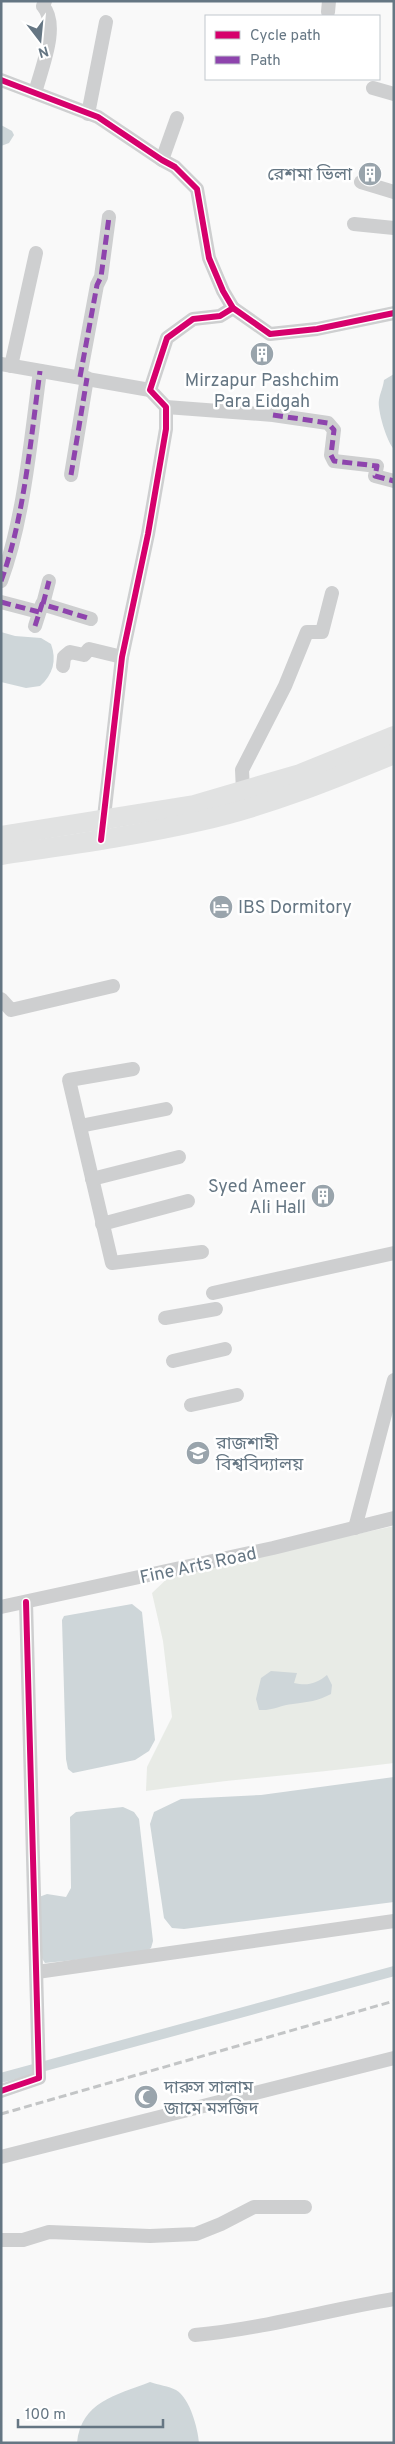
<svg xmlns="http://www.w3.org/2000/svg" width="395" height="2444" font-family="Overpass,'Noto Sans Bengali',sans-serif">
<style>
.green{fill:#e8ebe6}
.water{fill:#ced6d9}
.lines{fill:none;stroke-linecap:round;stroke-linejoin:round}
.canal{stroke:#ced6d9;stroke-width:10}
.minor{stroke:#cecfd0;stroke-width:14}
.highway{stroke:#e1e2e2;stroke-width:20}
.rail{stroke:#c3c5c6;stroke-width:3;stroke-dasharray:8 4;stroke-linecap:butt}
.quiet{stroke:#8e44ad;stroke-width:5;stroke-dasharray:10 5;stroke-linecap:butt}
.cycleway-casing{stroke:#fff;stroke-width:9}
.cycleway{stroke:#d6006c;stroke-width:6}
.labels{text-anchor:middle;stroke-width:5;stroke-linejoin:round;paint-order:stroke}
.poi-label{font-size:18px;fill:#657683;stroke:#fff;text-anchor:start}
.street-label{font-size:18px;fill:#657683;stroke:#fff}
</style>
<rect width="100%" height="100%" fill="#f9f9f9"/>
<path class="green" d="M394,1526v237c-83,11 -166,16 -248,28l1,-24 25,-50 -9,-76 -11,-48 20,-19z"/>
<g class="water">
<polygon points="1,125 12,131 14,135 9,143 1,146"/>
<path d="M394,374v75c-7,-6 -17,-40 -15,-49 1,-7 4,-12 5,-20z"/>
<path d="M1,632l14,4 26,2 10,6c6,16 2,31 -11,42l-14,2 -25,-6z"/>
<polygon points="132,1604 142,1612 155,1740 149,1751 135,1760 73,1773 68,1769 66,1759 62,1620 64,1616"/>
<path d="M271,1671l26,2 -3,10c13,3 22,1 33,-8l5,10 -1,9c-13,7 -23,8 -38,10 -12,1 -21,7 -34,6l-3,-11 5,-21z"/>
<polygon points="394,1777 394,1902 184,1929 172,1928 164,1918 150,1824 154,1812 181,1799 261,1795"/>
<polygon points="123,1807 134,1812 139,1819 153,1941 151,1948 143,1953 45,1963 41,1957 39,1897 47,1894 66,1897 71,1888 70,1817 76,1812"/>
<path d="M150,2382c8,3 19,4 26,8 14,8 22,39 23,53h-122c4,-41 39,-48 73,-61z"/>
</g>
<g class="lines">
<polyline class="canal" points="1,2078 394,1971"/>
<g class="minor">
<polyline points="328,12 329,1"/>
<polyline points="1,80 98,117 162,160 175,167 197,189 209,258 223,291 233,308 270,334 317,329 394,313"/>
<polyline points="373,88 394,94"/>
<path d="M35,93c6,-24 25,-67 8,-87l2,-5"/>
<polyline points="88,114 106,22"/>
<polyline points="162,160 177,118"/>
<polyline points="361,182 394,192"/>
<polyline points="354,224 394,228"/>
<polyline points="1,364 150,390"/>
<polyline points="11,366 36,253"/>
<polyline points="80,377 97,285 101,277 109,217"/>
<polyline points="166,407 273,415 328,423 334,430 331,455 334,461 377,466 375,476 394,481"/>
<polyline points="71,475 87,378"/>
<path d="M1,581c23,-61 30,-144 39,-210"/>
<polyline points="1,602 39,612"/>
<polyline points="43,604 49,581"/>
<polyline points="35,626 42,604 91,619"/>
<polyline points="63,666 64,657 70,652 84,655 89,649 122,657"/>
<polyline points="243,791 242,770 285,686 307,632 322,632 332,593"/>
<polyline points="103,826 122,657 148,534 166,429 166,407 150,390 167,338 193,319 220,316 233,308"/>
<polyline points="1,999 11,1010 113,986"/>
<polyline points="133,1069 69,1080 112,1263 202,1252"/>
<polyline points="80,1126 166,1109"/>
<polyline points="92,1179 179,1157"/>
<polyline points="102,1224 188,1201"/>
<polyline points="213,1293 394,1253"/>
<polyline points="165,1318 216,1309"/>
<polyline points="173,1361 225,1349"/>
<polyline points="191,1405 237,1395"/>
<polyline points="355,1528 394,1380"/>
<polyline points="1,1607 273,1548 394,1518"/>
<polyline points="37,1972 394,1921"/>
<polyline points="1,2091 39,2078 26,1602"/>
<polyline points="1,2157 394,2058"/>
<polyline points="1,2240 23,2240 49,2232 150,2236 196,2234 221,2224 254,2207 305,2207"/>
<path d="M195,2335c67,-6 132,-25 199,-36"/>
</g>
<g class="highway">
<polyline points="1,836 194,805 300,774 394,736"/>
<path d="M1,855c67,-10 134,-19 199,-34 67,-15 131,-41 194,-67"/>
</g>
<polyline class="rail" points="1,2114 394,2001"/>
<g class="quiet">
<polyline points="80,377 97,285 101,277 109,217"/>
<polyline points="273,415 328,423 334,430 331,455 334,461 377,466 375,476 394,481"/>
<polyline points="71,475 87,378"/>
<path d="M1,581c23,-61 30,-144 39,-210"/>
<polyline points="1,602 39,612"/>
<polyline points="43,604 49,581"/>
<polyline points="35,626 42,604 91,619"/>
</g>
<g class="cycleway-casing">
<g id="cycleway">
<polyline points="1,80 98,117 162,160 175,167 197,189 209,258 223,291 233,308 270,334 317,329 394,313"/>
<polyline points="101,840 122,657 148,534 166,429 166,407 150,390 167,338 193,319 220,316 233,308"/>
<polyline points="1,2091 39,2078 26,1602"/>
</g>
</g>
<use href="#cycleway" class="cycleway"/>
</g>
<defs>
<g id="building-disc" transform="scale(1.25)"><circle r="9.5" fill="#99a4ac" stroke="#fff"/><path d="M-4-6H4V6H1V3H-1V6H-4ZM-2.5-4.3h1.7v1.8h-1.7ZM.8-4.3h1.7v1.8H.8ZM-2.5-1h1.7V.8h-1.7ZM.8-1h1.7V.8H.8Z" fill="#fff"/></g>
<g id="hotel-disc" transform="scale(1.25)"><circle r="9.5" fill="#99a4ac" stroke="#fff"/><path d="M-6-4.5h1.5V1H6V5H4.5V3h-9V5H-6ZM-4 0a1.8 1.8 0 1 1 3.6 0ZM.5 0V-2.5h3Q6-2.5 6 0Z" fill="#fff"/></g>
<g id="university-disc" transform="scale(1.25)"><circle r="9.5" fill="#99a4ac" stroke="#fff"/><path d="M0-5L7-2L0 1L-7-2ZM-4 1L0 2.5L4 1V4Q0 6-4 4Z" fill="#fff"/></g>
<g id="mosque-disc" transform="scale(1.25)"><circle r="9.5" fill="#99a4ac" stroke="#fff"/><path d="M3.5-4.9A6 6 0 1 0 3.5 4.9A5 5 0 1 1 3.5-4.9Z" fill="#fff"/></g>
</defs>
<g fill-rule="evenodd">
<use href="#building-disc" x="370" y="174"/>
<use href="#building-disc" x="262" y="354"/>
<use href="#hotel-disc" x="221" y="907"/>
<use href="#building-disc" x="323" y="1196"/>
<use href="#university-disc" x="198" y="1453"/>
<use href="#mosque-disc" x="146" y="2097"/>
</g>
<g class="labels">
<g class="poi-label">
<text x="352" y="180" text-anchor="end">রেশমা ভিলা</text>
<text x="262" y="386" text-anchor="middle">Mirzapur Pashchim<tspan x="262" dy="21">Para Eidgah</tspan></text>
<text x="238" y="913">IBS Dormitory</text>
<text x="306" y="1192" text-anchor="end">Syed Ameer<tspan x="306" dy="21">Ali Hall</tspan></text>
<text x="216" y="1449">রাজশাহী<tspan x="216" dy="21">বিশ্ববিদ্যালয়</tspan></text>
<text x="164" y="2093">দারুস সালাম<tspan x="164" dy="21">জামে মসজিদ</tspan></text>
</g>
<g class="street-label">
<text transform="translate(198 1565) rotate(-12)" y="6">Fine Arts Road</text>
</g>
</g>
<rect width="395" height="2444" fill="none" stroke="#657683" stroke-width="5"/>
<rect x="205" y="15" width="175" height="65" fill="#ffffff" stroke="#c1c8cd"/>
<rect x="215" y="31" width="25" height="8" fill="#d6006c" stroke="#c1c8cd"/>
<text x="250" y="40" font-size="15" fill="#657683">Cycle path</text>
<rect x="215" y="56" width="25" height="8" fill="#8e44ad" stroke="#c1c8cd"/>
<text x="250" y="65" font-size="15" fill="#657683">Path</text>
<g transform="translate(40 40) rotate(164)" stroke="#ffffff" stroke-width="4" paint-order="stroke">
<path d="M0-4L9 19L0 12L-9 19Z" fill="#657683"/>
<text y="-8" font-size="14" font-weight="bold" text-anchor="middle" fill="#657683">N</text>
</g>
<path d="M18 2419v8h145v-8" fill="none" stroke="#657683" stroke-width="2.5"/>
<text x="25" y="2419" font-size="15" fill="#657683" stroke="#ffffff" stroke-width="4" paint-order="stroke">100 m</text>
</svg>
